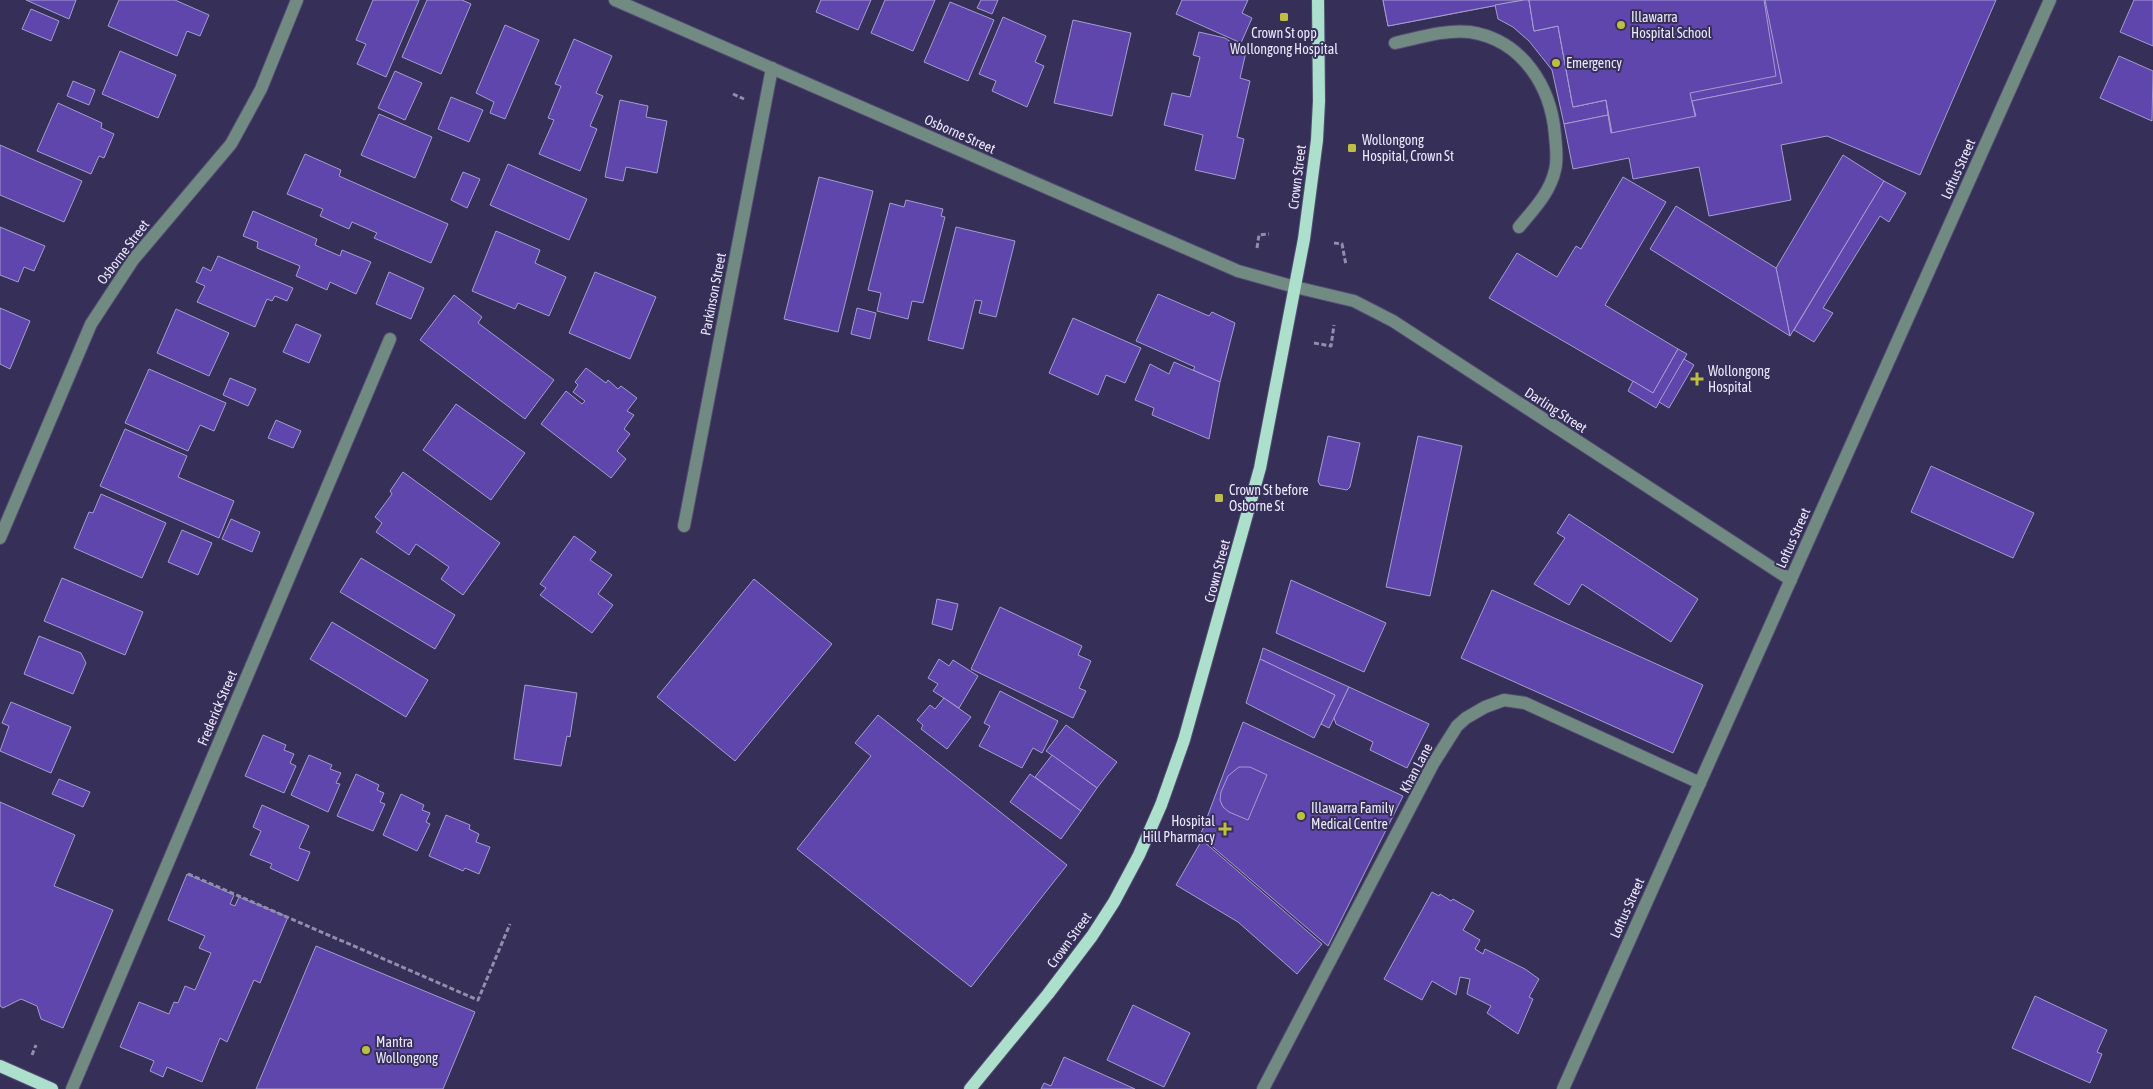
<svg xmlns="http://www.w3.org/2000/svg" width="2153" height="1089" font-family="'Asap Condensed',sans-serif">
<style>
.building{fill:#5f46ac;stroke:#a39dce}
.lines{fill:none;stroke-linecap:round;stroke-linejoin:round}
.minor-casing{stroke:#534d72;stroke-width:14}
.major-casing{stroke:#534d72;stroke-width:14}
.path{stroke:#918dac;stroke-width:3;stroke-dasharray:5 2.5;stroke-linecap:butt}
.minor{stroke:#728b82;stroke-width:12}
.major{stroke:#ace0cd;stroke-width:12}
.poi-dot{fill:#bdbf43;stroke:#362f58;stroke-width:2}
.labels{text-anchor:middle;stroke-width:4;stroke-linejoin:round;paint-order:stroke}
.poi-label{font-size:14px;fill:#eae8fd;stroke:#362f58;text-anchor:start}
.street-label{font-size:14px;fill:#eae8fd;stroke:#362f58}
</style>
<rect width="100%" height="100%" fill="#362f58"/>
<g class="building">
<polygon points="26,0 76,0 69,19"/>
<polygon points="119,0 175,0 209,15 200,36 187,31 177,56 108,26"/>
<polygon points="373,0 419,0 386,77 357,64 366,44 356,40"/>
<polygon points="427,0 462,0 471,4 441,74 402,57"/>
<polygon points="821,0 871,0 858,30 816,12"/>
<polygon points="885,0 935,0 913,51 871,33"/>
<polygon points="981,0 998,0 992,14 977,8"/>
<polygon points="1182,0 1248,0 1242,13 1252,18 1241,43 1176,14"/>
<polygon points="1383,0 1524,0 1388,26"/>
<polygon points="1383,0 1524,0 1388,26"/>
<polygon points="1524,0 1529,0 1534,31 1558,26 1573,107 1606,100 1608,115 1564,124 1552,70 1529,41 1513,27 1498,19 1495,5"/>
<polygon points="1529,0 1766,0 1782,83 1693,101 1695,116 1611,133 1606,100 1573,107 1558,26 1534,31"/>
<polygon points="1529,0 1764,0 1776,76 1690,93 1696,120 1612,133 1606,100 1573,107 1558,26 1534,31"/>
<polygon points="1765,0 1996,0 1920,175 1827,136 1781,145 1791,200 1709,216 1699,167 1633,179 1629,158 1573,169 1564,124 1608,115 1611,133 1696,116 1692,101 1782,83"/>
<polygon points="2134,0 2153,0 2153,46 2120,32"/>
<polygon points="950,2 994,20 968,81 924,62"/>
<polygon points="31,9 59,21 51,41 22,29"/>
<polygon points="1003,17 1046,36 1035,62 1044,66 1027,107 992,91 996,81 979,74"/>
<polygon points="1073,20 1131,33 1112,116 1054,103"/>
<polygon points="505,25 539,40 505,119 490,113 494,102 476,93"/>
<polygon points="1199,32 1225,38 1246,52 1240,78 1250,81 1237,137 1244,139 1235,179 1195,170 1203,135 1164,125 1172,93 1190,97 1200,57 1193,55"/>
<polygon points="574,39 612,56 596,93 603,96 590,126 597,129 580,171 539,154 554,120 548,118 561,86 555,84"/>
<polygon points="120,51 176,75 158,118 102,94"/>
<polygon points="2119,56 2153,71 2152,121 2100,98"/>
<polygon points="395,71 422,83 405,120 378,108"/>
<polygon points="73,81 95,90 89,105 67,96"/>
<polygon points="451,97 483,110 469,142 438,129"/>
<polygon points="620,100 648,106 646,117 667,121 657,173 626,167 623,181 605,177"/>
<polygon points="58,103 102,123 101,128 114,134 104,158 99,156 91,174 37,151"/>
<polygon points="379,114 432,137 415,178 361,155"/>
<polygon points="0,145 82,181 64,222 0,195"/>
<polygon points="305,154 341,170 339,176 448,224 431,263 374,238 377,233 352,222 349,229 320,216 323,209 287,194"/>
<polygon points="1843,155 1884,181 1790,336 1776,268"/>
<polygon points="508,164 587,199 569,240 490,205"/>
<polygon points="463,172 480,179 467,208 451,200"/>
<polygon points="819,177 873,191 838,332 784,319"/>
<polygon points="1623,177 1666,202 1605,305 1678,349 1653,393 1489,298 1517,253 1557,277 1576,246 1581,249"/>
<polygon points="1884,181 1906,193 1889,222 1880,216 1823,308 1833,313 1814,342 1794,330"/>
<polygon points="906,200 943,209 941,216 945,217 923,303 912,301 908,319 877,311 881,293 868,290 890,203 904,207"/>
<polygon points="1676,206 1776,268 1790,336 1650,249"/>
<polygon points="253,211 317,239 315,245 340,256 342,250 371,262 356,294 330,282 327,290 296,276 300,266 257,248 258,242 243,236"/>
<polygon points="0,227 45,246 34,271 24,267 18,282 0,275"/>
<polygon points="956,227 1015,241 996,317 979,313 982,301 975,300 963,349 928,340"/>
<polygon points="496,231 540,250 535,263 566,277 549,316 518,303 515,309 472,291"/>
<polygon points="218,256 293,288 287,301 275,296 272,301 267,299 255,327 197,302 205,286 196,282 203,267 211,271"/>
<polygon points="389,272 424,288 411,319 376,304"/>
<polygon points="595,272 656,297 630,359 569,333"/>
<polygon points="1158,294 1209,316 1212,312 1235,323 1220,382 1193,370 1195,367 1136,341"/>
<polygon points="454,295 482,317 478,323 554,380 525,419 420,340"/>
<polygon points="0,308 30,321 10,369 0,364"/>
<polygon points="857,308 876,313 870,339 851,334"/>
<polygon points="176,309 229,333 209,376 157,353"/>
<polygon points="1073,318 1141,348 1125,383 1106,375 1098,395 1049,373"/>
<polygon points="296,324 321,335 309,363 283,352"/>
<polygon points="1678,349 1687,354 1656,408 1628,391 1633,381 1653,393"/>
<polygon points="1684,359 1694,365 1669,408 1659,402"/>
<polygon points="1174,362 1220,382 1209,439 1152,415 1154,408 1135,400 1150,364 1169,374"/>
<polygon points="586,368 606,383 608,380 618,389 621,386 637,398 627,411 634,415 624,429 630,434 617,451 626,459 611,478 541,424 566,391 582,404 585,401 573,392 578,385 575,382"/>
<polygon points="149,369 226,403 214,431 200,425 188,451 125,423"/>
<polygon points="230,378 256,389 248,406 223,395"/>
<polygon points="456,404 525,453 491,500 423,450"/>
<polygon points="276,420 301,431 293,448 268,438"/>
<polygon points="125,429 187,456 178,477 234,501 219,538 100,486"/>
<polygon points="1328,436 1360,443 1350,487 1347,490 1320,485 1318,481"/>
<polygon points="1418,436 1462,446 1430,596 1386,587"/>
<polygon points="1931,466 2034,513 2013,558 1911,512"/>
<polygon points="403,472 500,543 463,595 441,579 449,567 416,544 409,555 376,532 382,523 375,517 392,494 390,491"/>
<polygon points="101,494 166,523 142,578 74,548 89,512 93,513"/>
<polygon points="1569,514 1698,599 1671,642 1582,584 1569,605 1534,584 1565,538 1557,533"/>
<polygon points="231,519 260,532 252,552 222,539"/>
<polygon points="182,530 212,543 198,575 168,562"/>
<polygon points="574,536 596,552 590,560 612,575 598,594 613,605 592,633 540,595 546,588 540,584"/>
<polygon points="361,558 455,615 435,649 340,592"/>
<polygon points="62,578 143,612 125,655 44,621"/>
<polygon points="754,579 832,644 735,761 657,697"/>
<polygon points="1291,580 1386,623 1364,672 1276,633"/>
<polygon points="1492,590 1703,685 1673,753 1461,658"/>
<polygon points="937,599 958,604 952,630 932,624"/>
<polygon points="1000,607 1082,646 1078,655 1091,661 1079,688 1086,691 1073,718 971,669"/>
<polygon points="332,622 428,680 406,717 310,659"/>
<polygon points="39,636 81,653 86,663 73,694 24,674"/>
<polygon points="1263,648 1349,687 1329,728 1321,724 1335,695 1260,659"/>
<polygon points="939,659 949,666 953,660 978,676 959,708 933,691 938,684 928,678"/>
<polygon points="1260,659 1335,695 1314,738 1246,703"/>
<polygon points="525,685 577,693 570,737 567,736 561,766 514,759"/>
<polygon points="1349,687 1429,724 1407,768 1370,750 1373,742 1336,724 1334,718"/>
<polygon points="1000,691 1058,721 1042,753 1033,748 1022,768 979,746 990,726 984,723"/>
<polygon points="944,698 971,717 947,749 921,729 923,725 917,720 930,705 935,709"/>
<polygon points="11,702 71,727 51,773 0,751 9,726 2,723"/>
<polygon points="878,715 1067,865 971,987 797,849 871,756 855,743"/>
<polygon points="1243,722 1403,796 1328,946 1200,836"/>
<polygon points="1066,725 1117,762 1097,788 1046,751"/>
<polygon points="263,735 286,745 284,750 294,754 290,763 296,766 284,793 245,776"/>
<polygon points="309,755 332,765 330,769 341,773 336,783 340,784 328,812 291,795"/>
<polygon points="1052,755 1097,788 1081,811 1035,777"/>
<polygon points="1239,767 1250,767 1267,775 1248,820 1229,812 1223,807 1220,800 1221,792 1228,776"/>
<polygon points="356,774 379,785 377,790 384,793 380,802 385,804 373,831 337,816"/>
<polygon points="1030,774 1081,811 1061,839 1010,802"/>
<polygon points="59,779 90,792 83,807 52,794"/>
<polygon points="401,794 424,805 422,810 430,813 426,822 430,824 417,851 383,835"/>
<polygon points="0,802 75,835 54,886 113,910 63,1028 41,1019 37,1006 21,999 3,1008 0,1006"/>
<polygon points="262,805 309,826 299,848 310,852 298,881 270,868 272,864 250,855 261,831 253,827"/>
<polygon points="446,815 470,825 469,829 479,834 476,842 490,847 479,874 465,868 463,871 429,856"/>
<polygon points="1202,840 1322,944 1297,974 1238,922 1176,885"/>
<polygon points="187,874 234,895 230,904 235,906 239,897 288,917 260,983 254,980 227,1042 220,1038 202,1082 167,1067 163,1077 150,1071 154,1061 120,1047 139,1002 169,1014 174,1002 178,1003 185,986 195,990 211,953 199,948 205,936 168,920"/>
<polygon points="1432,892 1439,896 1440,894 1451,901 1453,899 1474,911 1463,930 1480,940 1475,949 1483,954 1485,949 1525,969 1539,979 1529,997 1533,999 1518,1034 1487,1013 1491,1006 1467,994 1470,979 1460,977 1456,995 1432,981 1422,1000 1384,979"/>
<polygon points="316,946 475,1012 443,1089 256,1089"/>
<polygon points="2035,996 2107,1030 2097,1052 2102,1054 2090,1083 2012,1048"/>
<polygon points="1133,1005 1190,1033 1164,1087 1107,1060"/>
<polygon points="1064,1057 1135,1089 1041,1089 1044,1083 1051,1086"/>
</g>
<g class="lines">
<g class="minor-casing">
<g id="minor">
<polyline points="615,0 1238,271 1295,287 1354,301 1393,321 1791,580"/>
<path d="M1395,43c23,-5 51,-14 75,-11 52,8 81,54 85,103 1,12 3,24 0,35 -5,23 -22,40 -36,57"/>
<polyline points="684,526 772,68"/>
<polyline points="0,538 91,324 133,260 231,144 261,89 297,0"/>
<polyline points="72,1089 390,339"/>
<polyline points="1263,1089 1433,764 1457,726 1466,718 1485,707 1504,700 1525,703 1700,783"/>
<polyline points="1563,1089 2050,0"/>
</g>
</g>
<g class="major-casing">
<g id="major">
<polyline points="0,1066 52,1089"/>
<polyline points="970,1089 1048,994 1092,936 1114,902 1139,855 1161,805 1184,740 1260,468 1304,239 1317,140 1319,101 1318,0"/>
</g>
</g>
<g class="path">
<polyline points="733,94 744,99"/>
<polyline points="1334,243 1342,244 1346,265"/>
<polyline points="1257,248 1259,235 1269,234"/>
<polyline points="1314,343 1331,346 1334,325"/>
<polyline points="188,874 478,1000 510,924"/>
<polyline points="32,1055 36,1045"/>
</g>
<use href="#minor" class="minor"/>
<use href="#major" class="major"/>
</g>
<g class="poi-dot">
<rect x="1279" y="12" width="10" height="10" rx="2.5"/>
<circle cx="1621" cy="25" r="5"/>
<circle cx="1556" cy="63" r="5"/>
<rect x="1347" y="143" width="10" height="10" rx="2.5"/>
<path d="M1694.5 371.5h5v5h5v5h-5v5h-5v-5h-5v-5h5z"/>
<rect x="1214" y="493" width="10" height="10" rx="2.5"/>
<circle cx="1301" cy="816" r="5"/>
<path d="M1222.5 821.5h5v5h5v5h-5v5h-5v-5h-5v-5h5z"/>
<circle cx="366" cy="1050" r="5"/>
</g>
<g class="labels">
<g class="poi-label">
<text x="1631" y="22">Illawarra<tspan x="1631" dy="16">Hospital School</tspan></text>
<text x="1284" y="38" text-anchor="middle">Crown St opp<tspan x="1284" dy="16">Wollongong Hospital</tspan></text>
<text x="1566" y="68">Emergency</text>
<text x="1362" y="145">Wollongong<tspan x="1362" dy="16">Hospital, Crown St</tspan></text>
<text x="1708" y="376">Wollongong<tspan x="1708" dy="16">Hospital</tspan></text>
<text x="1229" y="495">Crown St before<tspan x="1229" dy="16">Osborne St</tspan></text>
<text x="1311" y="813">Illawarra Family<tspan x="1311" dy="16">Medical Centre</tspan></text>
<text x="1215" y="826" text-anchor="end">Hospital<tspan x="1215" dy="16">Hill Pharmacy</tspan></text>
<text x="376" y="1047">Mantra<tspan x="376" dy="16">Wollongong</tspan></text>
</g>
<g class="street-label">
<text transform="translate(960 134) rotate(24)" y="5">Osborne Street</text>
<text transform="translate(1958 169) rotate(-66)" y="5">Loftus Street</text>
<text transform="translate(1297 177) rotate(-83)" y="5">Crown Street</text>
<text transform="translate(123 252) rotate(-53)" y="5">Osborne Street</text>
<text transform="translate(713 294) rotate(-79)" y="5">Parkinson Street</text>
<text transform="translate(1556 410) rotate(33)" y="5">Darling Street</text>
<text transform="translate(1793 538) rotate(-66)" y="5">Loftus Street</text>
<text transform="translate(1217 571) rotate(-75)" y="5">Crown Street</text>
<text transform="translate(217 708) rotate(-67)" y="5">Frederick Street</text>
<text transform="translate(1416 768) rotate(-62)" y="5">Khan Lane</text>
<text transform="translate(1627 908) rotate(-66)" y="5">Loftus Street</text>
<text transform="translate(1069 940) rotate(-54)" y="5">Crown Street</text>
</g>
</g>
</svg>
